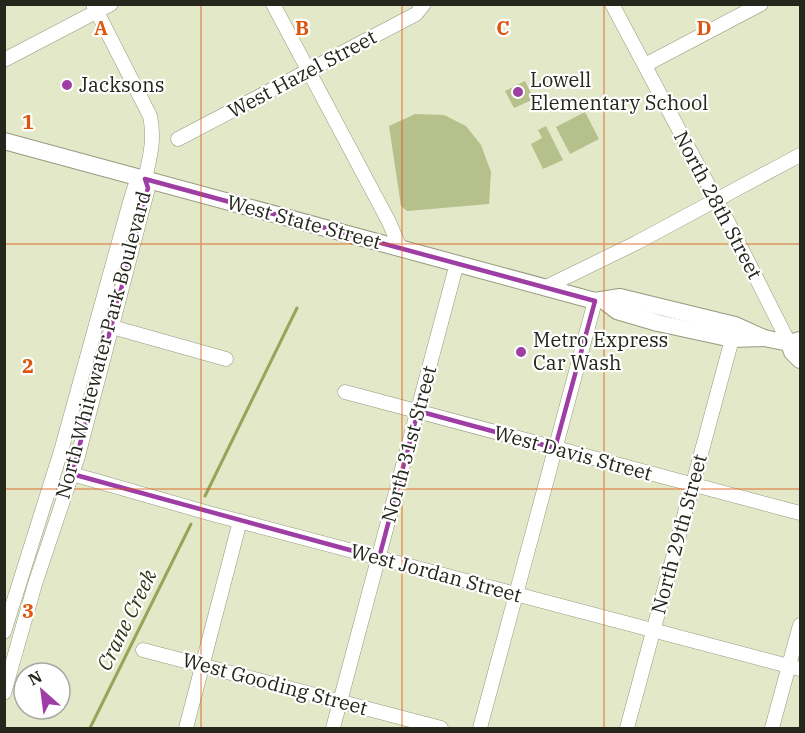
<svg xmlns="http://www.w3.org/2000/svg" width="805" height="733" font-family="'IBM Plex Serif',serif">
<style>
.green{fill:#b5c08a}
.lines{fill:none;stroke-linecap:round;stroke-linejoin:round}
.stream{stroke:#98a45b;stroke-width:3}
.minor-casing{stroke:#959b7e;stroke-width:15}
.major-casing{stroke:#959b7e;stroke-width:18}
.minor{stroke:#fff;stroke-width:14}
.major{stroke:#fff;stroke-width:16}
.marked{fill:none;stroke:#9e3da4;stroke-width:4.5;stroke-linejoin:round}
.grid{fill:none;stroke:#de560d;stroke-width:1.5;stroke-opacity:0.55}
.poi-dot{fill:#9e3da4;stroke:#fff;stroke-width:2}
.labels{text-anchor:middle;stroke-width:4.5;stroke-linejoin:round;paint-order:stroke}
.street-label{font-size:20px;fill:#25271c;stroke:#fff}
.poi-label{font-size:20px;fill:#25271c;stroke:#fff;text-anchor:start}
.water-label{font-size:21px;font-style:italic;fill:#313616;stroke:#fff}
.grid-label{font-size:20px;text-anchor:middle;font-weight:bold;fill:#de560d;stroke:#fff;stroke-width:4.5;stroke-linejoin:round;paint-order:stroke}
</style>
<rect width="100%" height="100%" fill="#e2e8c8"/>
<g class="green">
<polygon points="525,81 534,99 514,108 505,91"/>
<polygon points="585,112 599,139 570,154 556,127"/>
<polygon points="415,114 444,115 466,126 481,145 491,172 489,204 407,211 401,206 389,126"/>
<polygon points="546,126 563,160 543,169 531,144 542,138 538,130"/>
</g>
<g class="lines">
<g class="stream">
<polyline points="205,496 297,308"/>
<polyline points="90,728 191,524"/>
</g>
<g class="minor-casing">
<g id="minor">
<path d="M93,4l57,112c5,23 0,41 -5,63"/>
<polyline points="273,4 389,222 400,248"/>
<polyline points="612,4 728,222 789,343"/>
<polyline points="4,60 111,4"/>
<polyline points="645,65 761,4"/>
<polyline points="178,139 416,14 424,4"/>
<polyline points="546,287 636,243 800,155"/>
<polyline points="112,327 226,359"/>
<polyline points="345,392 800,513"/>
<polyline points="72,474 212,514 800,669"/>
<polyline points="4,632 61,451 130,202 135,186 145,179"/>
<polyline points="143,650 441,728"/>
<polyline points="4,693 35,584 78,456 148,188 145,179"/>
<polyline points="186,728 240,521"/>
<polyline points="333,728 457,263"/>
<polyline points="480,728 595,301"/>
<polyline points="627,728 732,339"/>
<polyline points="772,728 800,625"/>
</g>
</g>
<g class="major-casing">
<g id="major">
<polyline points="4,141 595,301 620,297 735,325 764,338"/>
<polyline points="604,301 617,311 658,323 732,339 764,338 789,343 800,340"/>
<polyline points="789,343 792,352 800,360"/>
</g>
</g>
<use href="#minor" class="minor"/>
<use href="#major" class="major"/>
</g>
<path class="marked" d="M145,179l450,122 -40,147 -137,-37 -39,147 -307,-84 76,-286z"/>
<path class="grid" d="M201,4v724M402,4v724M604,4v724M4,244h796M4,489h796"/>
<g class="poi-dot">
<circle cx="67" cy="85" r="6"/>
<circle cx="518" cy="92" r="6"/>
<circle cx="521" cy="352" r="6"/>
</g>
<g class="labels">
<g class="street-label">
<text transform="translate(302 74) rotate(-28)" y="7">West Hazel Street</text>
<text transform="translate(718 205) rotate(62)" y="7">North 28th Street</text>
<text transform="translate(304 222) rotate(15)" y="7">West State Street</text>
<text transform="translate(103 345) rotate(-75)" y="7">North Whitewater Park Boulevard</text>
<text transform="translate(409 444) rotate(-75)" y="7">North 31st Street</text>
<text transform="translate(573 453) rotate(15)" y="7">West Davis Street</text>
<text transform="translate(679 534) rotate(-75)" y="7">North 29th Street</text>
<text transform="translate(436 573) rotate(15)" y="7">West Jordan Street</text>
<text transform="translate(275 684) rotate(15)" y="7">West Gooding Street</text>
</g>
<g class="poi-label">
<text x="530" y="87">Lowell<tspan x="530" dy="23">Elementary School</tspan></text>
<text x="79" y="92">Jacksons</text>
<text x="533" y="347">Metro Express<tspan x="533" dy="23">Car Wash</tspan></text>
</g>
<g class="water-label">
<text transform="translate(127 620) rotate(-64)" y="7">Crane Creek</text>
</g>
</g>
<g class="grid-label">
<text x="101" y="35">A</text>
<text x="302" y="35">B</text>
<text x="503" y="35">C</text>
<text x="704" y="35">D</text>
<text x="28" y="129">1</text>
<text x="28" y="373">2</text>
<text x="28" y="618">3</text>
</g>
<rect width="805" height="733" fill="none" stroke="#25271c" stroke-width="12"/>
<g transform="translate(42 691) rotate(332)"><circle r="28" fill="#ffffff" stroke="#a8a9a4" stroke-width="1.5"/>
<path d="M0-4.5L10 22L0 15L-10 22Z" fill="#9e3da4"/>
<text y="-9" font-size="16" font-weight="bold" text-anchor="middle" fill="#25271c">N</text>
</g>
</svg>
